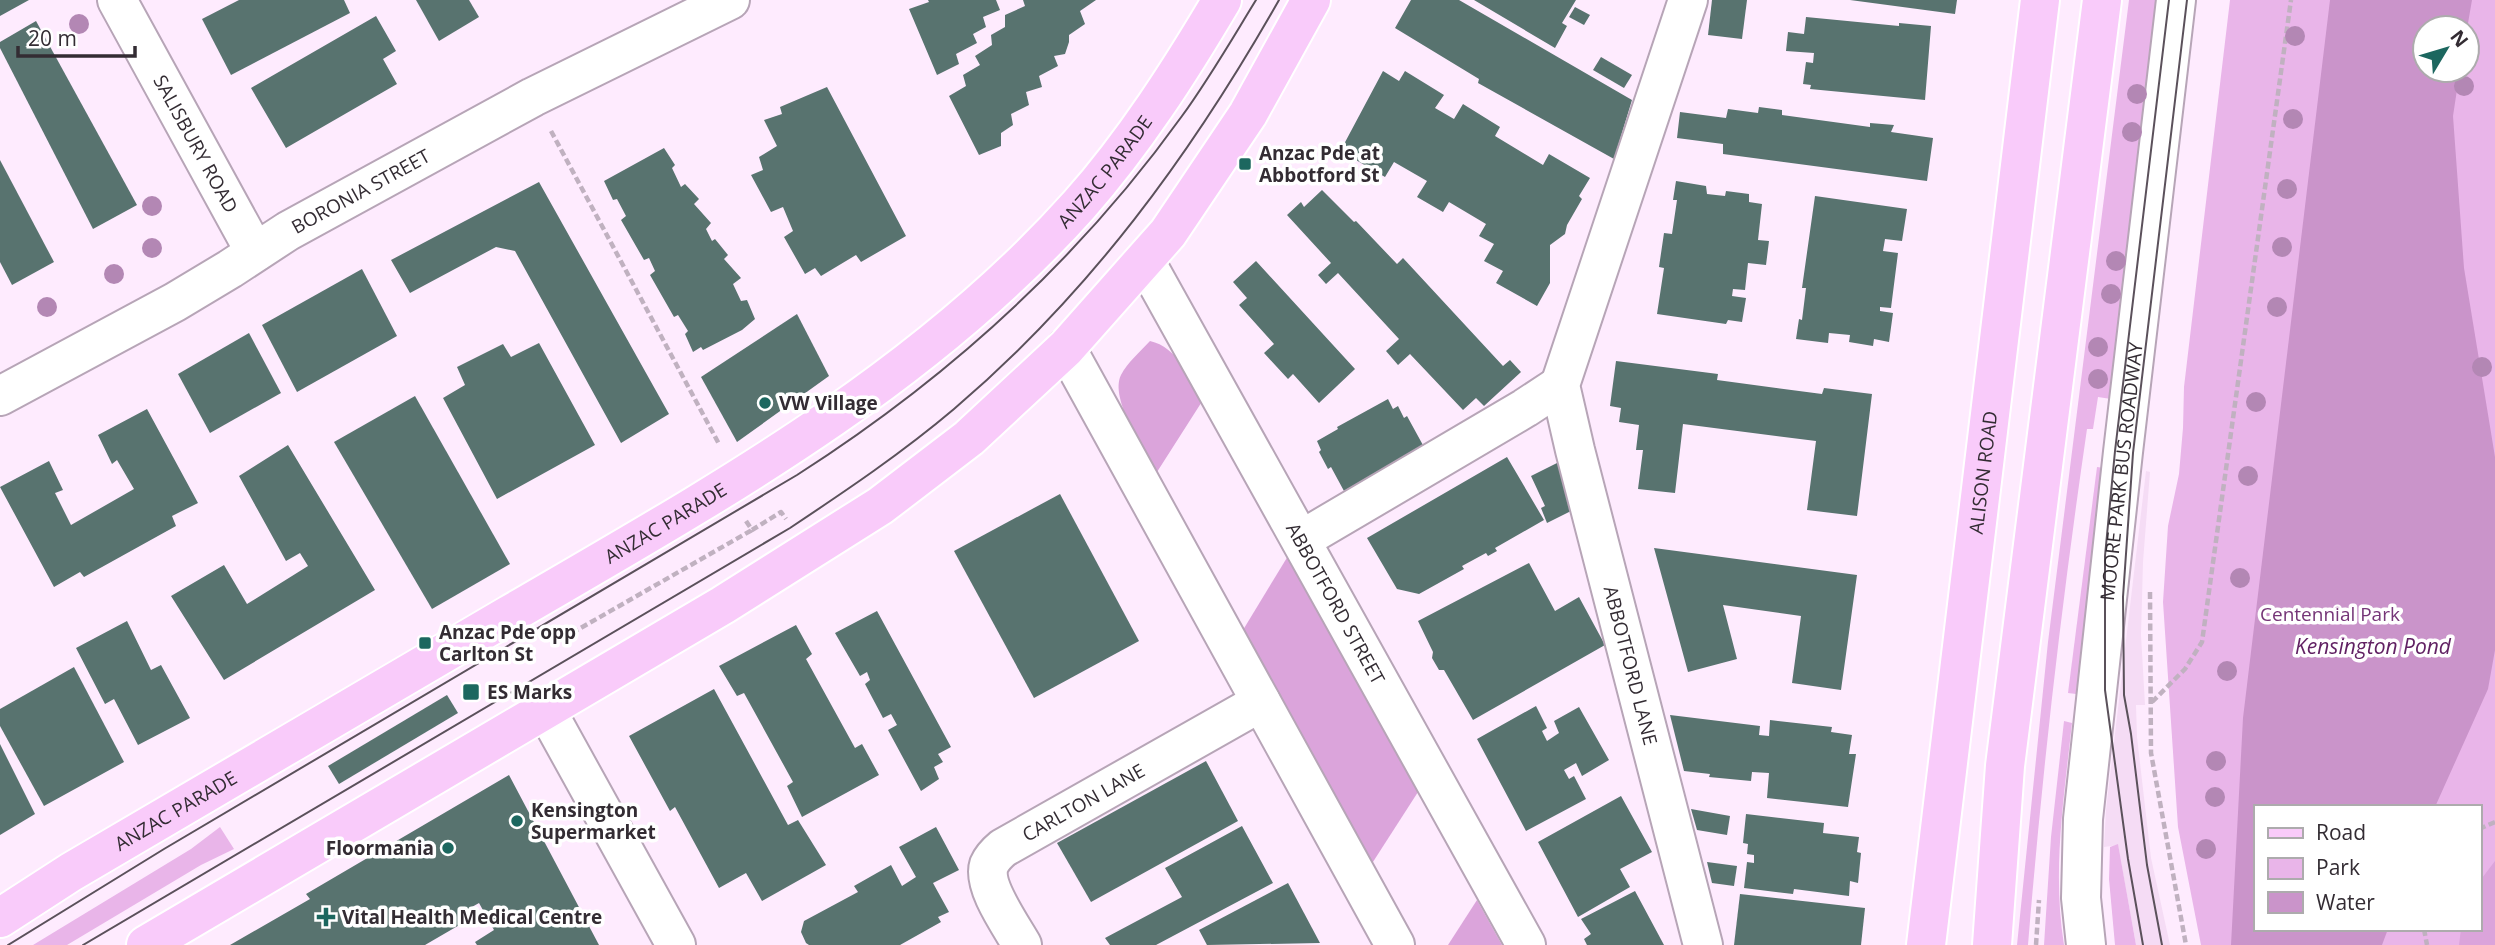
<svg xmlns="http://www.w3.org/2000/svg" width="2495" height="945" font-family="'Open Sans',sans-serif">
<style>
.built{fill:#f5dcf5}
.green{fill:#e9b5e9;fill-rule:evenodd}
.forest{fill:#dba4db}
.water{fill:#ca94ca}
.building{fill:#58736f}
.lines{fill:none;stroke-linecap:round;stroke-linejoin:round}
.minor-casing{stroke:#b7a5b7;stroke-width:42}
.major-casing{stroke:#fff;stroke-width:42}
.path{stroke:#c0b1c0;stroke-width:4.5;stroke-dasharray:7 3.5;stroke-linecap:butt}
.minor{stroke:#fff;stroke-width:38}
.major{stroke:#f9cbfa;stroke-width:38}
.tram{stroke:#5b515b;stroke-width:2}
.tree{fill:#b387b4}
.poi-dot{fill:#1c675f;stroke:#fff;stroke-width:2.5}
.labels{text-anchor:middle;stroke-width:7;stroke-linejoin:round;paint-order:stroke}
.street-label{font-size:19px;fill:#332c33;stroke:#fff}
.poi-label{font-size:19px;font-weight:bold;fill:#332c33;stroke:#fff;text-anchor:start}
.park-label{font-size:19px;fill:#753577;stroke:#fff}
.water-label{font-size:21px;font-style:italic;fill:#612163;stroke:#fff}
</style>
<rect width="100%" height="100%" fill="#feebfe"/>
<polygon class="built" points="2146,471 2150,472 2143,562 2141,635 2145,705 2136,705 2137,737 2151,858 2170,945 2136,945 2118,845 2104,847 2106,810"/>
<g class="green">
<path d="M2129,0h28l-46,399 -13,-2 -5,32h-6c-25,171 -45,343 -59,516h-11l31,-303z"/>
<path d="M2230,0h265v945h-294l-23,-118 -15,-225 5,-76 11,-52 4,-46 1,-41zM2425,28h42v42h-42zM2255,807h224v122h-224z"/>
<polygon points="2097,467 2104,468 2076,694 2068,693"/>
<path d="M2064,721l8,2c-8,74 -20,148 -8,222h-20l7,-108z"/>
<polygon points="220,827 234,849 201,865 67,945 33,945 191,849"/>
<polygon points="2118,844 2136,945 2115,945 2109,879 2110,847"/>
</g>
<g class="forest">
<path d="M1150,341c27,6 41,37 53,59l-46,72c-12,-21 -48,-73 -36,-97 6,-12 20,-24 29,-34z"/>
<polygon points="1288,556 1418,792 1371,865 1243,630"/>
<polygon points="2495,861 2495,945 2459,945 2461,929 2479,929 2479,882"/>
<polygon points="1477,900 1502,945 1448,945"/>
</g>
<polygon class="water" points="2330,0 2472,0 2467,29 2425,28 2425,70 2460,70 2453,116 2464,268 2495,457 2495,650 2488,689 2435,807 2255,807 2255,929 2388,929 2382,945 2231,945 2243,718"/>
<g class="building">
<polygon points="0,0 29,0 0,16"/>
<polygon points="239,0 344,0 350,13 231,75 202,19"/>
<polygon points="416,0 469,0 479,17 439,41"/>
<polygon points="928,0 996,0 1000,10 983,17 986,27 973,34 977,43 956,54 959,64 937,75 909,9 929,2"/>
<polygon points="1023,0 1096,0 1080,11 1085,24 1069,35 1069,42 1065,54 1054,56 1058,66 1039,76 1042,87 1026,92 1029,105 1011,114 1013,125 1001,133 1001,146 979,155 949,96 966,86 963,75 980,65 975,56 992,45 991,35 1005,27 1005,15 1025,6"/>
<polygon points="1411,0 1459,0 1632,100 1614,159 1478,83 1479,79 1395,28"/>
<polygon points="1474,0 1576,0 1562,23 1567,26 1555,48"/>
<polygon points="1712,0 1747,0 1742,39 1708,35"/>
<polygon points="1850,0 1957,0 1955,14"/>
<polygon points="1575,7 1590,15 1584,25 1569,17"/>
<polygon points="376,16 396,51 383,59 397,84 286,148 251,88"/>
<polygon points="1806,17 1899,26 1899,23 1931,26 1925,100 1810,89 1811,85 1803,84 1806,62 1813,63 1814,53 1786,51 1788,32 1804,34"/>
<polygon points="36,21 137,205 93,229 0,48 0,42"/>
<polygon points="1601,57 1632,75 1624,88 1593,70"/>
<polygon points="1383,71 1399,81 1405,71 1444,95 1435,108 1454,119 1463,104 1500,127 1495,136 1543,165 1549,154 1590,178 1579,196 1582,199 1567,225 1565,234 1550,245 1550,283 1537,306 1496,283 1503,271 1484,261 1494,244 1479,236 1486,224 1449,202 1443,212 1417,197 1427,181 1394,162 1385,177 1356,160 1358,156 1343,146"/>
<polygon points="827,87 906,236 861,262 856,255 821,276 815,268 805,274 784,237 793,231 783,207 771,212 751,175 763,170 759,157 777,146 764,120 782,114 780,107"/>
<polygon points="1759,107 1782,110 1782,115 1870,127 1870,123 1894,125 1891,132 1933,138 1927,181 1723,154 1723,144 1677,138 1680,112 1726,118 1728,109 1758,113"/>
<polygon points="664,148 675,165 672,168 681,187 685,184 699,199 694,204 711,223 706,229 712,241 715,239 728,255 724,259 741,278 733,284 741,301 747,300 755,319 742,330 703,350 701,347 693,352 685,334 688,331 678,315 674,317 650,275 655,271 649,258 644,260 621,220 626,216 617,199 613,200 604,181"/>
<polygon points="0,160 54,262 12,285 0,262"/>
<polygon points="1676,181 1706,186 1707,194 1725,196 1726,191 1749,194 1749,202 1762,204 1758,240 1769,241 1766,265 1748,263 1745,290 1733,289 1732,296 1746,298 1742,322 1728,320 1726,324 1657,314 1664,268 1659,267 1664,233 1672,234 1677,200 1673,200"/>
<polygon points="539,182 669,414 621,443 515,251 496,247 410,293 391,260"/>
<polygon points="1322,190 1354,222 1356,221 1397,264 1403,258 1503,366 1510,360 1521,372 1484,406 1476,398 1463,410 1410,354 1398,365 1386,351 1399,339 1338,273 1326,284 1318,275 1331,263 1287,215 1301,202 1304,207"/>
<polygon points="1815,196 1907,209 1902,241 1885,239 1883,251 1898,253 1891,308 1880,307 1880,311 1893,313 1889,342 1874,339 1873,346 1849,342 1850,335 1829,333 1828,343 1796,339 1799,319 1802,320 1806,288 1802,288"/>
<polygon points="1256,261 1355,369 1319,403 1293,374 1288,379 1264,353 1274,344 1239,305 1247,298 1233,282"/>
<polygon points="362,269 397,336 297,392 262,325"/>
<polygon points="797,314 829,376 737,442 701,377"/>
<polygon points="249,333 281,393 210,433 178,374"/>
<polygon points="539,343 595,445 497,499 443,398 465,385 457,367 503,344 511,357"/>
<polygon points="1616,361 1718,374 1717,380 1822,394 1824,388 1872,394 1857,516 1807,510 1816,441 1683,424 1675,493 1638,489 1643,450 1636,450 1639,425 1619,422 1621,408 1610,406"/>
<polygon points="415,396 510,564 432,609 334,442"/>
<polygon points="1388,399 1393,409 1398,406 1404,418 1407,416 1424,447 1344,491 1331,467 1328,469 1319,452 1321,450 1317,441 1338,429 1337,427"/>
<polygon points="147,409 198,503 172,516 176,526 84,577 80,572 54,587 0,487 49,461 63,490 55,493 71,525 134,489 117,460 112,464 98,435"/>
<polygon points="288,445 375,590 224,680 171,596 224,565 247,604 308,566 300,553 286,561 239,476"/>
<polygon points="1507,457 1544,520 1495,548 1497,551 1488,556 1486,553 1462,566 1464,569 1419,594 1397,589 1367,538"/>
<polygon points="1559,462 1577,508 1547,523 1541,508 1545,506 1531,476"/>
<polygon points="1060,494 1139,641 1034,698 954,551"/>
<polygon points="1654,548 1857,575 1841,690 1792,683 1801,616 1723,605 1737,659 1688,672"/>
<polygon points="1529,563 1555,611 1579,597 1605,645 1473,720 1444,670 1439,670 1432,658 1433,652 1418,621"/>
<polygon points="877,611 951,747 938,754 943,762 934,767 939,779 921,791 888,730 897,725 891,714 883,718 865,684 870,680 867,672 860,676 835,633"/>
<polygon points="127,621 151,670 161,665 190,718 138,745 114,699 105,704 76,648"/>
<polygon points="796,625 812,654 806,659 855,748 862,744 879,775 802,817 787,786 793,782 744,693 737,696 719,666"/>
<polygon points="74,667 124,762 44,806 0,726 0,709"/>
<polygon points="714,689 788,825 798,820 826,865 762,901 746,873 719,888 675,807 670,811 629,736"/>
<polygon points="447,695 458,713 339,784 328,766"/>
<polygon points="1536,706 1547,728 1542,731 1547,741 1559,733 1554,721 1579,707 1609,760 1582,776 1576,763 1564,770 1569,779 1574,776 1586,799 1526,831 1477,739"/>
<polygon points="1670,715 1760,726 1759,735 1769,736 1770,720 1832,727 1831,732 1852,735 1849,754 1856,754 1848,807 1767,798 1769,773 1752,772 1751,781 1709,777 1710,774 1684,771"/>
<polygon points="0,744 35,814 0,835"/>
<polygon points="1206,761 1238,821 1091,902 1057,843"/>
<polygon points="509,775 599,945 477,945 475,942 494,930 479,903 463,912 468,920 425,945 230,945 310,899 306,894"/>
<polygon points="1621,796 1652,852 1620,869 1630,887 1578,917 1538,842"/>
<polygon points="1691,809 1730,816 1727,835 1697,830"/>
<polygon points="1746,814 1824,823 1823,833 1859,837 1857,852 1861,853 1858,883 1850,881 1849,896 1794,889 1793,894 1744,888 1747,862 1754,863 1754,855 1747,854 1748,844 1743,843"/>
<polygon points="1242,826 1273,883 1156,945 1110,945 1105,938 1182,897 1165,868"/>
<polygon points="936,827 959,870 933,883 949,912 938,917 941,922 900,945 809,945 806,943 801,932 804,921 858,892 854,886 891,865 902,886 916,877 899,847"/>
<polygon points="1707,862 1737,866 1734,886 1712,883"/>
<polygon points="1288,883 1320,943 1207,945 1199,930"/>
<polygon points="1635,891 1664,945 1587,945 1584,939 1591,934 1581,919"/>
<polygon points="1740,894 1865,908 1861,945 1734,945"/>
</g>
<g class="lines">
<g class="minor-casing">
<g id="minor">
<path id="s1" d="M117,0l138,252"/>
<path id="s2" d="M1688,0l-128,385 15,65 128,495"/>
<path id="s3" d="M1145,261l381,684"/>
<polyline points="1066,348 1395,945"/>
<path id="s4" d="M0,396l175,-94 55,-33 58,-38 245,-134 197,-97"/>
<polyline points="1301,540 1525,408 1560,385"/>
<polyline points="545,708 676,945"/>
<path id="s5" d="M1022,945c-10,-18 -40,-59 -33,-80 3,-7 8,-12 14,-17l258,-146"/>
<path id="s6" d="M2086,945l-5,-47 2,-79 40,-367 53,-452"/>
</g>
</g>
<g class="major-casing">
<g id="major">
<path id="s7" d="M0,918l71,-46c146,-85 292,-172 438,-257 202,-118 412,-233 570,-410 55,-62 101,-134 143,-205"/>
<polyline points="146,945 723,605 880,506 969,438 1066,348 1168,233 1248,114 1311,0"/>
<path id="s8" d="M1926,945l114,-945"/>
<polyline points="1992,945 2005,766 2102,0"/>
</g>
</g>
<g class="path">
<polyline points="551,131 719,444"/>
<polyline points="746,521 752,530 781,512 786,519"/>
<polyline points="2150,592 2151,753 2186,945"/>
<polyline points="572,633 752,530"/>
<polyline points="2152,702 2185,669 2202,642 2291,0"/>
<polyline points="2479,829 2495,822"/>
<polyline points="2424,929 2427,945"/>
<polyline points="2036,945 2039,900"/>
</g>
<use href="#minor" class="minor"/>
<use href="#major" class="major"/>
<g class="tram">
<path d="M8,945l156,-96 633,-374c150,-96 281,-214 385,-359 27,-37 50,-77 74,-116"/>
<path d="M83,945l707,-417c57,-38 112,-75 164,-119 136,-116 237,-254 325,-409"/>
<polyline points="2143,945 2128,859 2105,690 2105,556 2115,451 2169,0"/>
<polyline points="2162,945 2147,865 2131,734 2124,695 2123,597 2133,453 2187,0"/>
</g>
</g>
<g class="tree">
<circle cx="79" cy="24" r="10"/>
<circle cx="2295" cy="36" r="10"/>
<circle cx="2464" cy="86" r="10"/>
<circle cx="2137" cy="94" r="10"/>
<circle cx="2293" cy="119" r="10"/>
<circle cx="2132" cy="132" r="10"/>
<circle cx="2287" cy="189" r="10"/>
<circle cx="152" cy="206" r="10"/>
<circle cx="2282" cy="247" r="10"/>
<circle cx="152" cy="248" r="10"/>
<circle cx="2116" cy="261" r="10"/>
<circle cx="114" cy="274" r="10"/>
<circle cx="2111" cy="294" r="10"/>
<circle cx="47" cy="307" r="10"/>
<circle cx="2277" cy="307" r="10"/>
<circle cx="2098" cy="347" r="10"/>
<circle cx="2482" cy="367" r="10"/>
<circle cx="2098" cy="379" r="10"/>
<circle cx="2256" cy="402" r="10"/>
<circle cx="2248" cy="476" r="10"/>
<circle cx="2240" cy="578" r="10"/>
<circle cx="2227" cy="671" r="10"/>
<circle cx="2216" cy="761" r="10"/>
<circle cx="2215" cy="797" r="10"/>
<circle cx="2206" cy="849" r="10"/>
</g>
<g class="poi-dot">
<rect x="1238" y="157" width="14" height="14" rx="3.5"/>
<circle cx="765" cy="403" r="7"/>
<rect x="418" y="636" width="14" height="14" rx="3.5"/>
<rect x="462" y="683" width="18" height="18" rx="3.5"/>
<circle cx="517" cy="821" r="7"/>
<circle cx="448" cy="848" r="7"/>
<path d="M322.5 906.5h7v7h7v7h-7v7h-7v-7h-7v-7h7z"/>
</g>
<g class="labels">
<g class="street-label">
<text dy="7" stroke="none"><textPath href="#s1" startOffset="164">SALISBURY ROAD</textPath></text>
<text dy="7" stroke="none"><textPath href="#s7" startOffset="1340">ANZAC PARADE</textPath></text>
<text dy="7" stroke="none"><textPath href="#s4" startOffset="415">BORONIA STREET</textPath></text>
<text dy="7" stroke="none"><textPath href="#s8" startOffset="476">ALISON ROAD</textPath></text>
<text dy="7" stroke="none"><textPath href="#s6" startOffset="476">MOORE PARK BUS ROADWAY</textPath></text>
<text dy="7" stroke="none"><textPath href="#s7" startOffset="774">ANZAC PARADE</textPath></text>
<text dy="7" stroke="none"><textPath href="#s3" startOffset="392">ABBOTFORD STREET</textPath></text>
<text dy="7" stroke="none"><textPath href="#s2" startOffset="695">ABBOTFORD LANE</textPath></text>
<text dy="7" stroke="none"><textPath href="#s5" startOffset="203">CARLTON LANE</textPath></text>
<text dy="7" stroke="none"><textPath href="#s7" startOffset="206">ANZAC PARADE</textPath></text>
</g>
<g class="poi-label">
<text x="1259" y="160">Anzac Pde at<tspan x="1259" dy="22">Abbotford St</tspan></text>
<text x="779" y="410">VW Village</text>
<text x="439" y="639">Anzac Pde opp<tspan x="439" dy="22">Carlton St</tspan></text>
<text x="487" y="699">ES Marks</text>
<text x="531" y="817">Kensington<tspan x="531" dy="22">Supermarket</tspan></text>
<text x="434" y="855" text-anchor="end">Floormania</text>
<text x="342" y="924">Vital Health Medical Centre</text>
</g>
<g class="park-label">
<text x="2330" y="621">Centennial Park</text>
</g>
<g class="water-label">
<text x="2373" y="654">Kensington Pond</text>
</g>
</g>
<rect x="2254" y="805" width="228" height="126" fill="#ffffff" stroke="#adabad" stroke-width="2"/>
<rect x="2268" y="828" width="35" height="10" fill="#f9cbfa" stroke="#adabad" stroke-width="2"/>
<text x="2316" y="840" font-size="21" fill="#332c33">Road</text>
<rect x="2268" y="858" width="35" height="21" fill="#e9b5e9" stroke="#adabad" stroke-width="2"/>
<text x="2316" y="875" font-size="21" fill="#332c33">Park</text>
<rect x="2268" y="892" width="35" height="21" fill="#ca94ca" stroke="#adabad" stroke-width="2"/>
<text x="2316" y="910" font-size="21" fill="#332c33">Water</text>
<g transform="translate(2446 49) rotate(52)"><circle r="33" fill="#ffffff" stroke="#adabad" stroke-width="2"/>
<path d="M0-5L12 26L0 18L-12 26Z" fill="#1c675f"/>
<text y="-10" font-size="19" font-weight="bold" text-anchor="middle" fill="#332c33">N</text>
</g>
<path d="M18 46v10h117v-10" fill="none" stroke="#332c33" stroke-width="3.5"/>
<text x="28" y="46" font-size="21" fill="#332c33" stroke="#ffffff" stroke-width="5" paint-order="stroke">20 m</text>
</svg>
